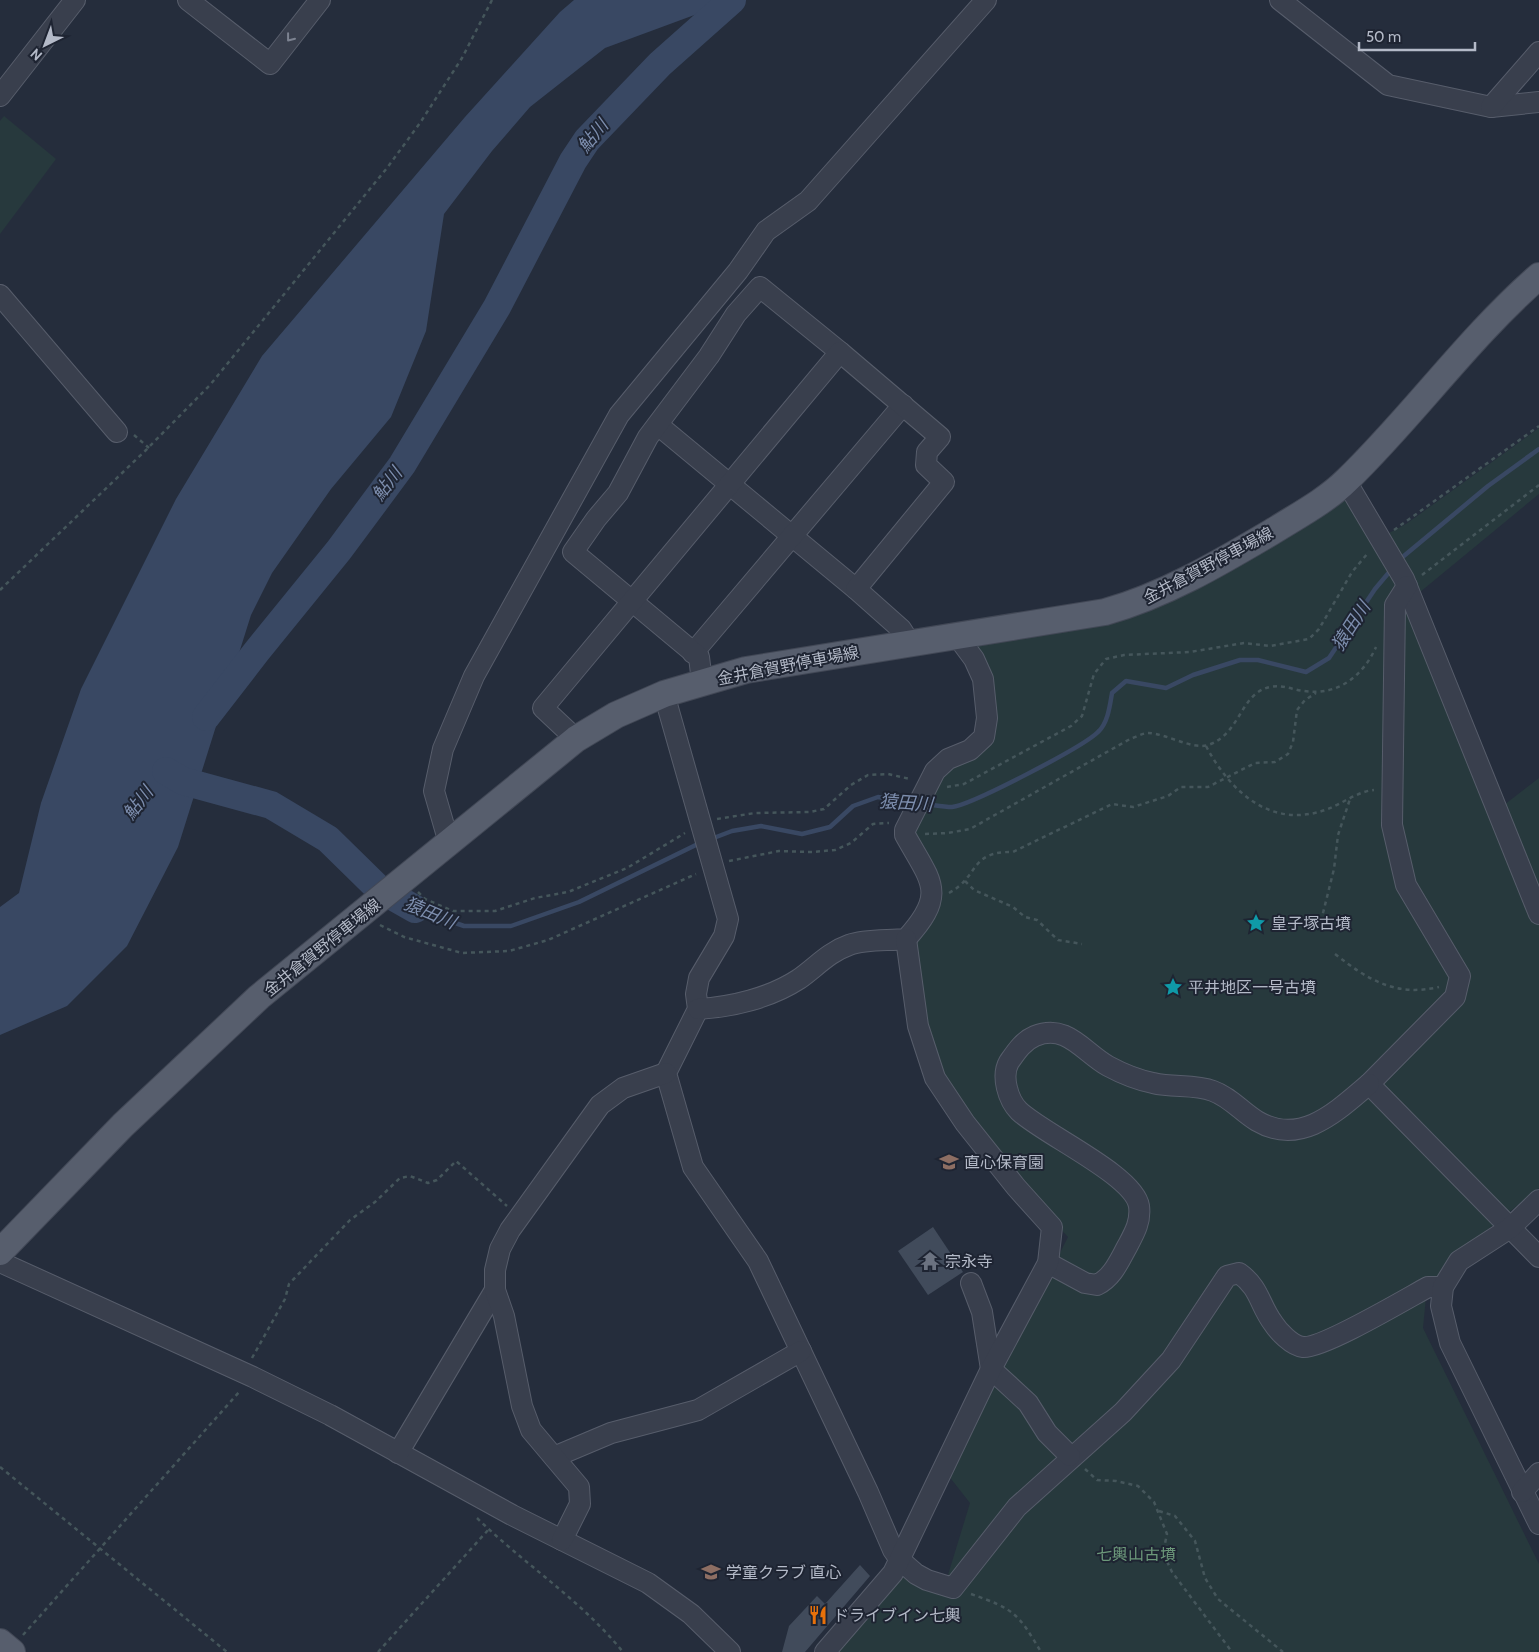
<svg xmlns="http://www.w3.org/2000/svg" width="1539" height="1652" font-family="Cabin,'Noto Sans JP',sans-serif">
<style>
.green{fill:#27393d}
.water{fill:#394863}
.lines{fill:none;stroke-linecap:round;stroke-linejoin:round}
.stream{stroke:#394863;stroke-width:4.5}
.river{stroke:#394863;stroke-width:28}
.building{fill:#414b5b}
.minor-casing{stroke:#575d6b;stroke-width:22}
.major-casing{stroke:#424856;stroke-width:28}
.path{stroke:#45565b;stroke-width:2.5;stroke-dasharray:4 4;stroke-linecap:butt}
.minor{stroke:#393f4d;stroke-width:20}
.major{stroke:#575e6d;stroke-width:26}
.oneway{stroke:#7d8391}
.labels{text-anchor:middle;stroke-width:4;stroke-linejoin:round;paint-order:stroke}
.street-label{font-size:16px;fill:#b4bac8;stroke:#1e2432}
.poi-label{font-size:16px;fill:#b4bac8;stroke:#1e2432;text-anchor:start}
.park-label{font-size:16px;fill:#6c987a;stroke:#1e2432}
.water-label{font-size:18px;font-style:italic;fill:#7d8eae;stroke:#1e2432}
</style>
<rect width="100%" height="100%" fill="#252d3c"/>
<g class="green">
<polygon points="4,116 56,159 0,234 0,121"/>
<polygon points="1539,428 1539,494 1408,602 1491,815 1539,778 1539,1188 1449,1261 1426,1297 1423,1328 1539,1564 1539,1652 836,1652 901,1572 944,1588 970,1503 948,1475 1068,1237 1018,1184 937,1076 911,942 935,906 908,830 937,773 991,741 964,640 1109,622 1142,614 1216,575 1344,499 1372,542 1406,524"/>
</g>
<polygon class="water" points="574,0 735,0 605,48 530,107 492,151 444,214 426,331 391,417 331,489 272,573 251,615 178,847 127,946 67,1006 0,1035 0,907 19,893 41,803 81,689 176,499 262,356 465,117 560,12"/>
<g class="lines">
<g class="stream">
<polyline points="1399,560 1488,486 1539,449"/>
<path d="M925,804c9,1 18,3 27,3 19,-2 131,-60 146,-75 10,-9 12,-27 14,-39l14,-12 40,7 27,-13 47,-15h18l48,12 23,-14 46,-69 16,-19"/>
<polyline points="711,839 732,831 761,826 802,834 830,827 853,806 878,797 912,803"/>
<polyline points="415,909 464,926 511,926 579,902 702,842"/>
</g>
<g class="river">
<polyline points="206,717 257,651 339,550 402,465 497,307 573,161 587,140 660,64 732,0"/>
<polyline points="166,771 183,781 271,805 328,839 378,888 415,909"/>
</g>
</g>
<g class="building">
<polygon points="933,1227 963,1272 928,1295 898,1251"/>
<polygon points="860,1565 870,1576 805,1652 782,1652 789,1626 817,1596 825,1604"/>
</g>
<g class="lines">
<g class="minor-casing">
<g id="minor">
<polyline points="188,0 270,64 320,0"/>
<polyline points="1280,0 1388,85 1491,107 1539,102"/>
<polyline points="0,96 75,0"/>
<polyline points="1491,107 1539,52"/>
<polyline points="0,295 117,432"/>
<polyline points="658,425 856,589"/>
<polyline points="1346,481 1404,579 1539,914"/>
<polyline points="1407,586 1395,605 1392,825 1406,885 1460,976 1455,997 1369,1084 1539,1257"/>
<polyline points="693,653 903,405"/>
<polyline points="702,682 699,657 573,552 596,519 618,493 648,437 709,356 736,314 760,287 840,352"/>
<path d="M664,694l64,225 -4,17 -25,42 -3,16 2,15 -32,64 27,94 65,94 110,231 25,58 7,10 16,14 11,6 26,8 64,-81 106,-95 48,-52 56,-84 12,-3c21,15 20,31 34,50 5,8 19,23 30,24 19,2 103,-48 125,-60h15"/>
<polyline points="576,739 543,708 840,352 940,437 927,452 926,465 944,482 856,589 901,629 910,643"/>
<polyline points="449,843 434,791 443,749 474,676 619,415 738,271 766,231 808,201 986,0"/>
<path d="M698,1009c34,-2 72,-11 101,-30 17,-12 30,-27 50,-34 17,-6 39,-4 57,-6 42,-46 25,-57 -1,-104v-5l30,-59 13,-12 22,-9 14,-13 3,-19 -4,-39 -9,-20 -17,-23"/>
<polyline points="1539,1200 1510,1228 1459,1261 1443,1287 1441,1306 1450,1343 1539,1524"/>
<polyline points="0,1262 253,1377 330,1415 512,1515 648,1583 691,1614 730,1652"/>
<path d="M1048,1263l37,20 12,2c16,-8 22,-24 31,-40 7,-13 13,-24 11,-39 -5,-31 -96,-72 -120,-95 -11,-11 -18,-35 -10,-49 7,-10 14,-21 26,-26 32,-13 48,16 73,30 13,7 30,14 45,17 20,5 41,1 60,8 17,6 29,21 44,30 44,26 80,-10 112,-37"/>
<polyline points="971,1283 982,1312 991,1369 1028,1403 1047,1433 1070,1456"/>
<polyline points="398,1453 495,1290"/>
<polyline points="554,1457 611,1433 698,1410 801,1351"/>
<polyline points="1522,1492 1539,1473"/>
<polyline points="562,1540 580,1504 579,1487 531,1430 522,1406 504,1316 495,1290 495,1270 500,1249 510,1230 600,1105 623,1088 666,1073"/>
<polyline points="825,1652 893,1573 991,1369 1048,1263 1052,1227 1016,1187 965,1123 935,1078 918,1026 906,939"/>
</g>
</g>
<g class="major-casing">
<g id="major">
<path d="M0,1252l123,-127 136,-128 317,-258 40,-24 48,-21 82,-24 359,-58c61,-17 116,-50 170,-82 24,-15 52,-30 72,-50 67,-65 121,-142 192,-204"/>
<polyline points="0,1642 12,1652"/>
</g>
</g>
<g class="path">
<polyline points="134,435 149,448"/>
<polyline points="1394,530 1539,426"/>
<polyline points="1422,575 1539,485"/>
<polyline points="0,590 145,451 210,385 387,168 420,123 462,58 492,0"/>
<path d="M1206,746c25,47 66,84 122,63 15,-6 31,-18 46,-19"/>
<polyline points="947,787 964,784 1071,726 1082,716 1094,674 1106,659 1124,655 1190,652 1244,643 1270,646 1309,639 1319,629 1352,572 1368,553"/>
<polyline points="717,819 755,813 810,812 824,809 851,785 868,775 888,774 910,779"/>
<path d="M925,834l23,-1 22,-4 160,-90c6,-2 13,-6 18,-6 17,0 44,17 60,12 33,-11 32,-52 62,-58 12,-3 23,3 34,4 34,5 59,-15 72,-44"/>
<polyline points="729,861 779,851 812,852 835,850 851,843 873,824 889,823"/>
<polyline points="965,881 974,890 1013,907 1025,917 1037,920 1058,940 1082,944"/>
<polyline points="418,892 425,899 453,911 495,911 535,898 568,892 627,868 685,833"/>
<path d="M949,893c31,-17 20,-42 64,-41l99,-48 21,3 35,-11 13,-9h27l47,-24 20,-1 13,-8 5,-12 4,-32 8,-10 11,-7"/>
<polyline points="1321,921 1334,869 1338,835 1350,799"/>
<polyline points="380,925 404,937 462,953 509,951 548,940 696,874"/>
<path d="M1335,954c33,26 61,43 104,33"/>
<polyline points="252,1358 285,1299 289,1284 350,1220 375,1202 400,1178 410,1176 428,1183 437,1180 456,1161 507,1206"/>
<polyline points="0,1467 227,1652"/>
<polyline points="1085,1469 1097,1480 1116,1481 1138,1486 1154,1502 1167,1534 1163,1553 1172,1572 1232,1652"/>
<polyline points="1159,1511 1175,1516 1195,1541 1205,1578 1218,1599 1283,1652"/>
<path d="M477,1518c47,46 104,82 146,134"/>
<path d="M971,1594c43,15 47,19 70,58"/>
<polyline points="23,1635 240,1391"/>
<polyline points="378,1652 489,1529"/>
</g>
<use href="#minor" class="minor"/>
<use href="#major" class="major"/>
</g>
<defs><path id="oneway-chevron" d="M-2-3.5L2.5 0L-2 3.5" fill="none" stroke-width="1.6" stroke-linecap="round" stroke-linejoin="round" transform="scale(1.25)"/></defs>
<use class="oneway" href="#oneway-chevron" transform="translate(290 38) rotate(128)"/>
<defs>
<g id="sight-bare" transform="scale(1.5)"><path d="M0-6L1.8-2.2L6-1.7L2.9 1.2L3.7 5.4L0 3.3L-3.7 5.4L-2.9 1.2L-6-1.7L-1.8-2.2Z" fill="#0f9aa8" stroke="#1e2432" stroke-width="2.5" paint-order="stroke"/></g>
<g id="school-bare" transform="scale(1.5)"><path d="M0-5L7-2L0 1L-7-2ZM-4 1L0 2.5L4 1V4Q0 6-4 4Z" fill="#8d6e63" stroke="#1e2432" stroke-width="2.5" paint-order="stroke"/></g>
<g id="temple-bare" transform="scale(1.5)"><path d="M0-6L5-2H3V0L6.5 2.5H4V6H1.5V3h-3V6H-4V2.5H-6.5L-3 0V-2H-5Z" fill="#6b7280" stroke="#1e2432" stroke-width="2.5" paint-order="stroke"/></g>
<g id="restaurant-bare" transform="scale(1.5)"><path d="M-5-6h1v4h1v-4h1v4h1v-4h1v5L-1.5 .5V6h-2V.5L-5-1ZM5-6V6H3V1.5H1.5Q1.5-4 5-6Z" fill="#e8710a" stroke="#1e2432" stroke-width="2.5" paint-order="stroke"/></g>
</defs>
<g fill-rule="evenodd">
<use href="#sight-bare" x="1256" y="923"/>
<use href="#sight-bare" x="1173" y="987"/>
<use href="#school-bare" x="949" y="1162"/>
<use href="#temple-bare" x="930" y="1261"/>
<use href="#school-bare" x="711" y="1572"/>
<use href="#restaurant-bare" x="818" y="1615"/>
</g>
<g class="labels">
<g class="street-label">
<text transform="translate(1208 565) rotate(-28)" y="6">金井倉賀野停車場線</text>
<text transform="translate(788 665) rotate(-11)" y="6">金井倉賀野停車場線</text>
<text transform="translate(322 947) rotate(-39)" y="6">金井倉賀野停車場線</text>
</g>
<g class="poi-label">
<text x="1271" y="929">皇子塚古墳</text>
<text x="1188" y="993">平井地区一号古墳</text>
<text x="964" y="1168">直心保育園</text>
<text x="945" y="1267">宗永寺</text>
<text x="726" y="1578">学童クラブ 直心</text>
<text x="833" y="1621">ドライブイン七輿</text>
</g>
<g class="park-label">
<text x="1136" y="1560">七輿山古墳</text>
</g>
<g class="water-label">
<text transform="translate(593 136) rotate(-50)" y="6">鮎川</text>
<text transform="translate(387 484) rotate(-52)" y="6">鮎川</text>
<text transform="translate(1351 626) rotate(-57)" y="6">猿田川</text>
<text transform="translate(138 803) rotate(-52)" y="6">鮎川</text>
<text transform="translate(906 803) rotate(4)" y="6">猿田川</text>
<text transform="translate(430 913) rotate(23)" y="6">猿田川</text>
</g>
</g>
<g transform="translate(45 45) rotate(222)" stroke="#1e2432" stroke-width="4" paint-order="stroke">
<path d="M0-4L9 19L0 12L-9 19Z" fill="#b4bac8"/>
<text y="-8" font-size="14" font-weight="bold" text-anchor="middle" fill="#b4bac8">N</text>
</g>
<path d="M1359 42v8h116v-8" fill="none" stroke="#b4bac8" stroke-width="2.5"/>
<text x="1366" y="42" font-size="15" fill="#b4bac8" stroke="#1e2432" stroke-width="4" paint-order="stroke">50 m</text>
</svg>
